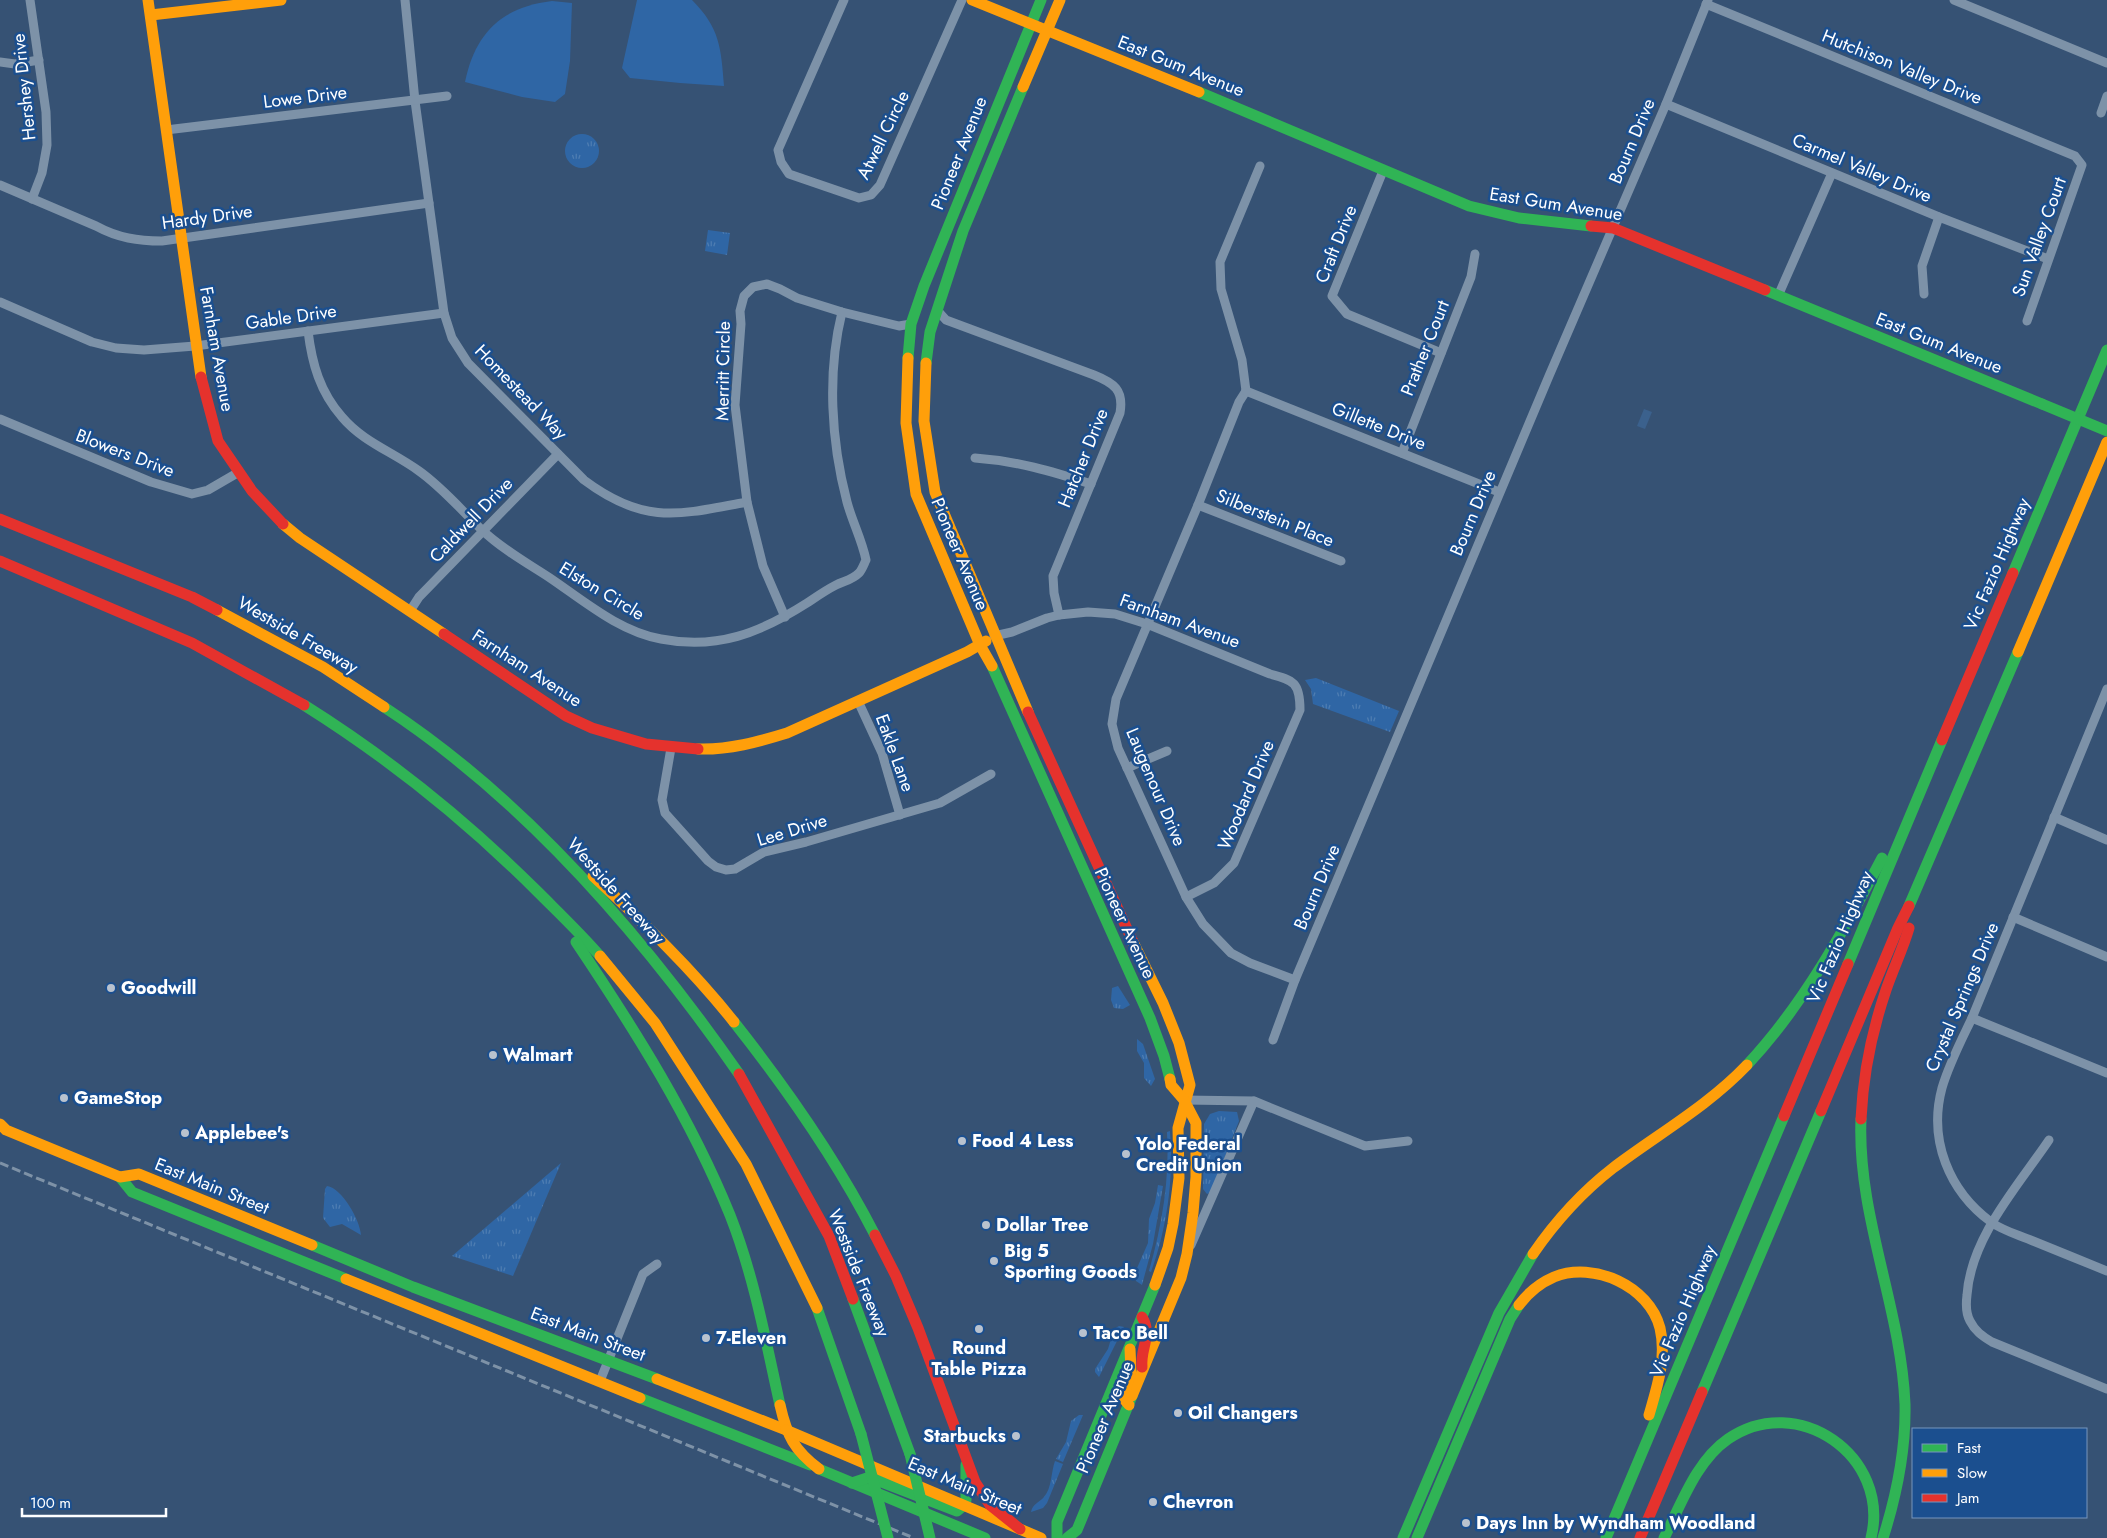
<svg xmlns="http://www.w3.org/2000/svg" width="2107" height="1538" font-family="Jost,sans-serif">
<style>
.grass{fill:url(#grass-tufts)}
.pitch{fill:#2f66a5}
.water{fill:#3b618d}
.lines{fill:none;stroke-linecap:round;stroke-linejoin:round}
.street{stroke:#7d92a8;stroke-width:9}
.fast{stroke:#30b455;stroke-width:11}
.slow{stroke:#ff9f0a;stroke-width:11}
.jam{stroke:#e5322d;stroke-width:11}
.rail{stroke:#7e92a7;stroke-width:3;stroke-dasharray:9 4;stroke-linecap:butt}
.fast-bridge{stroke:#30b455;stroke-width:11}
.poi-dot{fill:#b9c2ce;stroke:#1b4f8f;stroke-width:2}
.labels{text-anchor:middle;stroke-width:5;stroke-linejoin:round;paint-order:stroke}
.street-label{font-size:18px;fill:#fff;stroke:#1b4f8f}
.poi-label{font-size:18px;font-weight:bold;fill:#fff;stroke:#1b4f8f;text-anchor:start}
</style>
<defs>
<pattern id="grass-tufts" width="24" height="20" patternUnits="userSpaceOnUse" patternTransform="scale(1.25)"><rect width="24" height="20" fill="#2f66a5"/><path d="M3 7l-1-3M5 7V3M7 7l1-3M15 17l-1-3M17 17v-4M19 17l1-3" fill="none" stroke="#4e7db2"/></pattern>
</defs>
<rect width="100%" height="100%" fill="#365274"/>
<g class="grass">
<circle cx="582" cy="151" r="17"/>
<polygon points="708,230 730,233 727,255 705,251"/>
<polygon points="1316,678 1399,711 1390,732 1313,704 1311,689 1305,680"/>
<polygon points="1118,986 1130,1005 1123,1009 1114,1008 1111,1000 1112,988"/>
<polygon points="1137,1039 1143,1044 1155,1079 1151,1086 1144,1078 1144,1063 1137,1051"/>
<polygon points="1219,1111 1237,1112 1239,1121 1211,1192 1207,1194 1203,1189 1204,1124 1210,1114"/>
<path d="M1170,1131c4,47 -3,97 -19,141l-2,-1c13,-45 21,-93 18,-139z"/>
<polygon points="561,1163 513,1276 452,1256"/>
<polygon points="1158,1185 1163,1186 1153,1244 1142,1285 1136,1281 1134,1275 1148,1243 1149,1219 1155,1203"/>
<path d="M327,1186c15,2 33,34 34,49l-19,-11 -12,3 -7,-9 2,-29z"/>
<polygon points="1119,1326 1124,1327 1099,1377 1095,1372 1095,1369 1108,1349 1114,1329"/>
<polygon points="1079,1415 1083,1415 1063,1462 1056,1459 1066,1442 1071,1421"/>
<path d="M1055,1461l8,3 -16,39 -4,5 -12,4c2,-9 8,-9 13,-15 8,-9 7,-25 11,-36z"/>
</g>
<g class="pitch">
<path d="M637,0h55c28,28 29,48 32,86l-44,-3 -50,-5 -8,-10z"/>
<path d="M552,1l20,2 -2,58 -5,33 -10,8 -33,-5 -57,-15c10,-49 37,-75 87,-81z"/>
</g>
<polygon class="water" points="1644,409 1652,412 1645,429 1637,426"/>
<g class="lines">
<g class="street">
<polyline points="30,0 46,112 47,145 42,173 32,199"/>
<path d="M405,0l10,101 29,212 8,25 16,25 116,117c60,45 94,35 163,22"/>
<polyline points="844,0 778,150 781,162 789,174 859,198 871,195 880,185 962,0"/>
<polyline points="1954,0 2107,63"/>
<polyline points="1706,4 2075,156 2082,165 2027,321"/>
<polyline points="0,62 15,64 39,60"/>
<polyline points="1666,104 1939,217 2048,259"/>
<polyline points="2101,113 2107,96"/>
<polyline points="166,130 447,96"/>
<polyline points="1383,171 1332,296 1347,314 1441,353"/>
<path d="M0,185l96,41c22,12 42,15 66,15l267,-38"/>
<polyline points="1924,294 1922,266 1939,217"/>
<polyline points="1778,296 1832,173"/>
<polyline points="0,302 92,342 116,348 144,350 195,346 444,313"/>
<path d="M937,310l9,10 148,55c20,8 30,15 26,38l-67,163 1,17 5,22"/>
<path d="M308,331c4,33 12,61 34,86 21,25 51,35 77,54 24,17 42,39 63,59 20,19 45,33 68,48 34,23 70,54 111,61 56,11 99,-6 146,-36 9,-6 19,-13 29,-18 8,-4 16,-5 23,-12 3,-3 5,-9 7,-13 -4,-20 -14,-39 -19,-58 -16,-61 -20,-129 -5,-190"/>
<polyline points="1246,391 1239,402 1198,505 1116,699 1112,724 1118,748 1186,897 1203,924 1231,953 1250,963 1295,980"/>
<polyline points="1246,391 1499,492"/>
<polyline points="1246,391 1242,360 1221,289 1220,262 1260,166"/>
<polyline points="0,419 151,482 192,494 208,490 239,472"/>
<polyline points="1402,453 1471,277 1475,254"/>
<path d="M975,458c42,3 76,13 116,26"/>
<polyline points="1198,505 1341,561"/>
<polyline points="410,611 419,597 558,454"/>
<polyline points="785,617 763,566 747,502 735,405 741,324 740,311 744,296 753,287 767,284 780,289 797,298 842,312 899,326 911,324"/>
<path d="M994,636l18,-4 35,-14 12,-3 29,-3 27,2 32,10 123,50c24,6 30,9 30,36l-66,153 -20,20 -28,14"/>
<path d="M2107,689l-135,329c-11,23 -23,46 -30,70 -14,52 7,103 49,134 12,9 28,13 42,19 25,10 49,20 74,30"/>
<polyline points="858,701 882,753 900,815"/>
<polyline points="671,748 662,800 665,813 708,861 716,867 726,870 735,869 764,852 806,842 940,803 991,774"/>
<polyline points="1127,768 1167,751"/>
<polyline points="2054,817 2107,840"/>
<polyline points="2013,917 2107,957"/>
<polyline points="1972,1018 2107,1073"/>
<polyline points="1273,1040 1295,980 1549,376 1666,104 1708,0"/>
<polyline points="1184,1100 1254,1101 1365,1146 1408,1141"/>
<path d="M2049,1140c-31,46 -78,97 -82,155 -1,8 -1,19 3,26 5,10 12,15 22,21l115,47"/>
<polyline points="1191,1245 1254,1101"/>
<polyline points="600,1381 643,1274 657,1264"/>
</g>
<g class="fast">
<polyline points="1199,92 1469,206 1519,218 1591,226"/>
<polyline points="1765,290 2042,404"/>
<polyline points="908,358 911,324 924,286 1041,0"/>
<polyline points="926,363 930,332 963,231 1023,87"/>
<polyline points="2013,573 2107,350"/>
<polyline points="992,666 1150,1018 1164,1056 1170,1079"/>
<path d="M304,705c86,54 164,117 235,188 21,21 42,41 61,63"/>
<path d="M384,707c141,92 259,229 355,367"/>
<polyline points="1909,906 2018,652"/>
<path d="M576,942c59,88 114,175 154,273 24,61 36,127 50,190"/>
<polyline points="1848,964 1942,740"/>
<path d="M734,1022c53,67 102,137 141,213"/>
<path d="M1747,1065c57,-61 96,-133 135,-207"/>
<path d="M1861,1119c-4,97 40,188 44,285 1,46 -8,90 -22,134"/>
<polyline points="120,1177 132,1192 346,1279"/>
<polyline points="312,1245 413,1287 657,1379"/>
<polyline points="853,1299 910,1454"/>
<polyline points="817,1308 861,1434"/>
<polyline points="1702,1392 1821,1111"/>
<polyline points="640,1398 810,1465"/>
<polyline points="819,1469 985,1538"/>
<polyline points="852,1483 867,1478 874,1479 957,1511 964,1505 966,1500 966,1465"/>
<polyline points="1057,1538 1057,1522 1155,1285"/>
<polyline points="1067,1538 1077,1530 1132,1396"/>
<polyline points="1403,1538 1499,1313 1533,1254"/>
<polyline points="1417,1538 1510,1319 1519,1305"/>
<polyline points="1606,1538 1784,1116"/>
<path d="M1664,1538c17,-33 32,-77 64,-99 69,-48 163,17 143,99"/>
</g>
<g class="slow">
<polyline points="148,0 201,377"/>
<polyline points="972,0 1199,92"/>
<polyline points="151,15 281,0"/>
<polyline points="1023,87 1060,0"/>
<polyline points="908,358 906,423 916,494 980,645 992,666"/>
<polyline points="926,363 924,421 935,492 1028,712"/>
<polyline points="283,524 300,538 444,634"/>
<polyline points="217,610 323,667 384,707"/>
<polyline points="2018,652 2107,442"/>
<path d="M698,749c31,1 60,-7 89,-16l180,-81 19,-11"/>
<path d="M593,876c50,46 99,93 141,146"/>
<polyline points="1133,942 1163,1003 1179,1043 1190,1085 1178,1128 1179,1178 1173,1224 1168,1248 1155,1285"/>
<polyline points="600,956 655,1023 746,1164 817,1308"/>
<polyline points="0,1124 6,1130 120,1177 139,1174 312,1245"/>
<path d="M1533,1254c22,-32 49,-62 80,-86 45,-34 95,-62 134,-103"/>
<polyline points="346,1279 640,1398"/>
<path d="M1519,1305c9,-12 21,-22 35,-28 40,-16 95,9 106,51 7,30 -3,59 -11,87"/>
<polyline points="657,1379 786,1430"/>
<polyline points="1132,1396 1181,1278 1187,1254 1193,1213 1196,1177 1196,1123 1184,1100 1171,1085 1170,1079"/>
<path d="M780,1405c7,31 14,45 39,64"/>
<polyline points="1129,1405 1123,1398 1131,1371 1130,1349"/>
<polyline points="786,1430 1041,1538"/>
</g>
<g class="jam">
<polyline points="1591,226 1613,228 1765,290"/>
<polyline points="201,377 218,441 252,491 283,524"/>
<polyline points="0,519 192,597 217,610"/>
<polyline points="0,561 192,643 304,705"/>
<polyline points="444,634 566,716 592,728 646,744 698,749"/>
<polyline points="1028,712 1133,942"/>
<polyline points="1942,740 2013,573"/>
<polyline points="739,1074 829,1236 853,1299"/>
<polyline points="1821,1111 1898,928 1909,906"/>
<polyline points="1784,1116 1848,964"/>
<path d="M1861,1119c2,-44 11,-88 25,-129 7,-21 17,-41 23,-62"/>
<polyline points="875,1235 896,1276 918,1328 975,1482 990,1505 1020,1529"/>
<path d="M1142,1317c11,18 -2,31 0,50"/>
<polyline points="1640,1538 1702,1392"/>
</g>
<polyline class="rail" points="0,1163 914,1538"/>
<g class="fast-bridge">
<polyline points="2042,404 2107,431"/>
<polyline points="861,1434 888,1538"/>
<polyline points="910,1454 930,1538"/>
</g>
</g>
<g class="poi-dot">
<circle cx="111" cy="988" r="5"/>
<circle cx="493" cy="1055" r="5"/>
<circle cx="64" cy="1098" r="5"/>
<circle cx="185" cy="1133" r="5"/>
<circle cx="962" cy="1141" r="5"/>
<circle cx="1126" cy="1154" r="5"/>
<circle cx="986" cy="1225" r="5"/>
<circle cx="994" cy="1261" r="5"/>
<circle cx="979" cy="1329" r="5"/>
<circle cx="1083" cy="1333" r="5"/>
<circle cx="706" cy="1338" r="5"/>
<circle cx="1178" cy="1413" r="5"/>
<circle cx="1016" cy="1436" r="5"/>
<circle cx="1153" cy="1502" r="5"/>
<circle cx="1466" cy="1523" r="5"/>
</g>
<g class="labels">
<g class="street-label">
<text transform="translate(1181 66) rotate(22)" y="6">East Gum Avenue</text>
<text transform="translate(1902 67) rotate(22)" y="6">Hutchison Valley Drive</text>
<text transform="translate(24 87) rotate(-96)" y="6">Hershey Drive</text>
<text transform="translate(305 97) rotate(-7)" y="6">Lowe Drive</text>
<text transform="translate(883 135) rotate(-64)" y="6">Atwell Circle</text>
<text transform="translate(1632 141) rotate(-67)" y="6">Bourn Drive</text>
<text transform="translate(959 153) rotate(-68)" y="6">Pioneer Avenue</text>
<text transform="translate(1862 168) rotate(23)" y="6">Carmel Valley Drive</text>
<text transform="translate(1556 204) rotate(9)" y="6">East Gum Avenue</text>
<text transform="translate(207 217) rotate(-8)" y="6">Hardy Drive</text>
<text transform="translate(2039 237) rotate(-70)" y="6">Sun Valley Court</text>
<text transform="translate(1336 244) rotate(-68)" y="6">Craft Drive</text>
<text transform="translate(291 317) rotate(-8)" y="6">Gable Drive</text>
<text transform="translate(1939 343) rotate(22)" y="6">East Gum Avenue</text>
<text transform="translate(1425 348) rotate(-68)" y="6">Prather Court</text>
<text transform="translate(217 349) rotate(80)" y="6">Farnham Avenue</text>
<text transform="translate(723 371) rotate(-89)" y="6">Merritt Circle</text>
<text transform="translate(521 392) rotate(46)" y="6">Homestead Way</text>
<text transform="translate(1379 426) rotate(22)" y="6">Gillette Drive</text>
<text transform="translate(125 453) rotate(21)" y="6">Blowers Drive</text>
<text transform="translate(1083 458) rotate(-68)" y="6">Hatcher Drive</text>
<text transform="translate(1473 513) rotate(-67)" y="6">Bourn Drive</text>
<text transform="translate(1275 518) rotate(22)" y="6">Silberstein Place</text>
<text transform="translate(471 520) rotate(-46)" y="6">Caldwell Drive</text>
<text transform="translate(960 554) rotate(67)" y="6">Pioneer Avenue</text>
<text transform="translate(1997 564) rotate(-67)" y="6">Vic Fazio Highway</text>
<text transform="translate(602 591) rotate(31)" y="6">Elston Circle</text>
<text transform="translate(1180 621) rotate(20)" y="6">Farnham Avenue</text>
<text transform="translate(298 635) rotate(30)" y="6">Westside Freeway</text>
<text transform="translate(527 668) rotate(33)" y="6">Farnham Avenue</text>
<text transform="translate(895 753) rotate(70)" y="6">Eakle Lane</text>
<text transform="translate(1156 787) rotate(67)" y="6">Laugenour Drive</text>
<text transform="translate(1246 795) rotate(-67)" y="6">Woodard Drive</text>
<text transform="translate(792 830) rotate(-17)" y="6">Lee Drive</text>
<text transform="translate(1317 887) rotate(-67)" y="6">Bourn Drive</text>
<text transform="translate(616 891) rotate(48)" y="6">Westside Freeway</text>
<text transform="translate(1125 923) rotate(65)" y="6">Pioneer Avenue</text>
<text transform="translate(1840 937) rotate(-67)" y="6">Vic Fazio Highway</text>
<text transform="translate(1962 997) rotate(-67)" y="6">Crystal Springs Drive</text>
<text transform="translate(212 1186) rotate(22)" y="6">East Main Street</text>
<text transform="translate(859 1273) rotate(68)" y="6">Westside Freeway</text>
<text transform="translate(1683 1311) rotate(-67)" y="6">Vic Fazio Highway</text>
<text transform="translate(588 1334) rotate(21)" y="6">East Main Street</text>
<text transform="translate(1105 1417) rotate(-67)" y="6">Pioneer Avenue</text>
<text transform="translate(965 1486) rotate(23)" y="6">East Main Street</text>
</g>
<g class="poi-label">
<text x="121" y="994">Goodwill</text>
<text x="503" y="1061">Walmart</text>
<text x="74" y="1104">GameStop</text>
<text x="195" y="1139">Applebee's</text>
<text x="972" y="1147">Food 4 Less</text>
<text x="1136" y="1150">Yolo Federal<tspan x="1136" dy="21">Credit Union</tspan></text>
<text x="996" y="1231">Dollar Tree</text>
<text x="1004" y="1257">Big 5<tspan x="1004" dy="21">Sporting Goods</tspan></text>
<text x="1093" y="1339">Taco Bell</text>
<text x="716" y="1344">7-Eleven</text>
<text x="979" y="1354" text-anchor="middle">Round<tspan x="979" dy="21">Table Pizza</tspan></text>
<text x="1188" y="1419">Oil Changers</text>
<text x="1006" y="1442" text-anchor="end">Starbucks</text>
<text x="1163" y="1508">Chevron</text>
<text x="1476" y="1529">Days Inn by Wyndham Woodland</text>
</g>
</g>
<rect x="1912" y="1428" width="175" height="90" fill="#1b4f8f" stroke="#7695bc"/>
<rect x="1922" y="1444" width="25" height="8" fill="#30b455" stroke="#7695bc"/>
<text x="1957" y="1453" font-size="15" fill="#ffffff">Fast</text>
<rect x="1922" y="1469" width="25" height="8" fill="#ff9f0a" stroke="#7695bc"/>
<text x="1957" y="1478" font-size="15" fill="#ffffff">Slow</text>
<rect x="1922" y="1494" width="25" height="8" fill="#e5322d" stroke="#7695bc"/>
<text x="1957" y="1503" font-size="15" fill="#ffffff">Jam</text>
<path d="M22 1508v8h144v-8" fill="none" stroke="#ffffff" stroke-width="2.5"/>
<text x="30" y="1508" font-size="15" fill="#ffffff" stroke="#1b4f8f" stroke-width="4" paint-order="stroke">100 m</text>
</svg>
